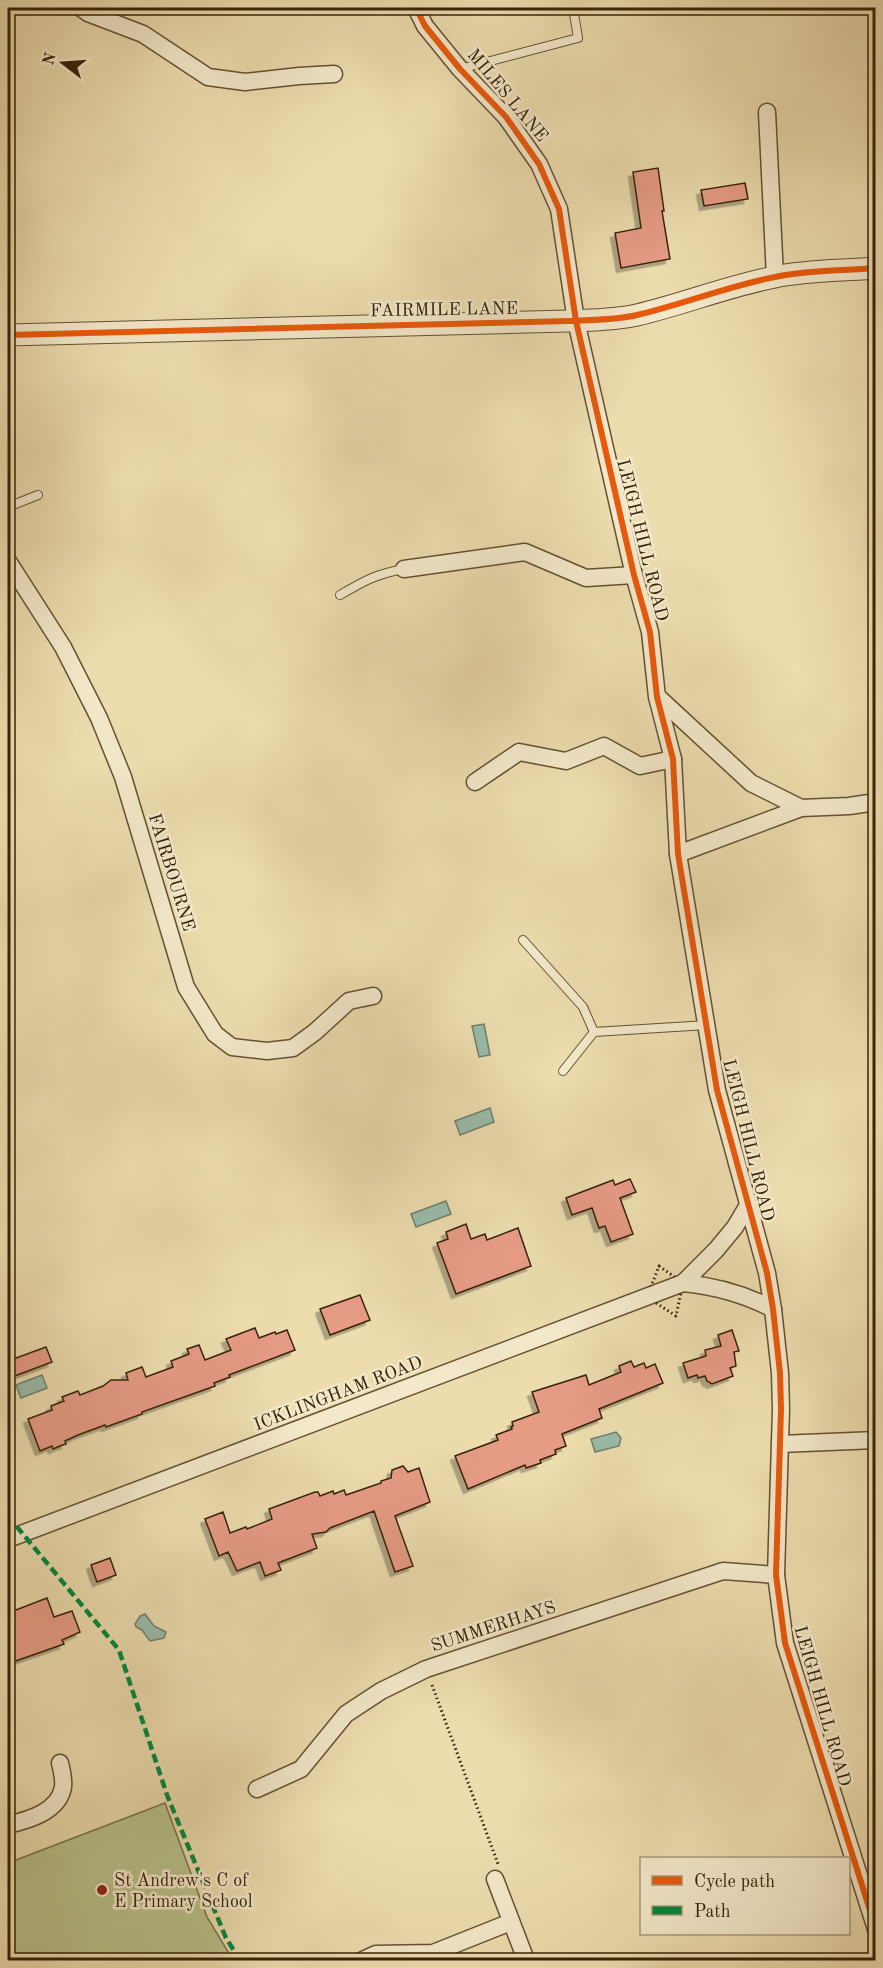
<svg xmlns="http://www.w3.org/2000/svg" width="883" height="1968" font-family="'Old Standard TT',serif">
<style>
.green{fill:#b8c08a;stroke:#777249;stroke-width:1.5}
.water{fill:#99bcaa;stroke:#717f69;stroke-width:1.5}
.building{fill:#e69b85;stroke:#362308;stroke-width:1.5;filter:url(#shadow)}
.lines{fill:none;stroke-linecap:round;stroke-linejoin:round}
.service-casing{stroke:#645132;stroke-width:10}
.minor-casing{stroke:#645132;stroke-width:19}
.tertiary-casing{stroke:#645132;stroke-width:23}
.path{stroke:#362308;stroke-width:3;stroke-dasharray:1.5 3;stroke-linecap:butt}
.service{stroke:#f3e8ca;stroke-width:8}
.minor{stroke:#f3e8ca;stroke-width:16}
.tertiary{stroke:#f3e8ca;stroke-width:21}
.quiet{stroke:#00873e;stroke-width:4.5;stroke-dasharray:9 4.5;stroke-linecap:butt}
.cycleway-casing{stroke:#f3e8ca;stroke-width:10}
.cycleway{stroke:#e8590c;stroke-width:6}
.poi-dot{fill:#8f2418;stroke:#f3e8ca;stroke-width:2}
.labels{text-anchor:middle;stroke-width:5;stroke-linejoin:round;paint-order:stroke}
.street-label{font-size:18px;fill:#362308;stroke:#f3e8ca}
.poi-label{font-size:18px;fill:#362308;stroke:#f3e8ca;text-anchor:start}
</style>
<defs>
<filter id="shadow"><feDropShadow dx="-4.5" dy="4.5" stdDeviation="0" flood-color="#0004"/></filter>
</defs>
<rect width="100%" height="100%" fill="#ecdcae"/>
<filter id="stains"><feTurbulence type="fractalNoise" baseFrequency=".00333" numOctaves="4"/><feColorMatrix values="0 0 0 0 .2 0 0 0 0 .09 0 0 0 0 .02 0 0 0 .5 -.17"/></filter>
<radialGradient id="worn" r=".72"><stop offset=".6" stop-color="#630" stop-opacity="0"/><stop offset="1" stop-color="#630" stop-opacity=".3"/></radialGradient>
<polygon class="green" points="165,1803 207,1917 233,1960 8,1960 8,1863"/>
<g class="water">
<polygon points="484,1024 490,1055 479,1057 472,1026"/>
<polygon points="490,1108 494,1122 460,1135 455,1121"/>
<polygon points="446,1201 451,1214 416,1227 411,1214"/>
<polygon points="42,1375 47,1388 21,1398 16,1385"/>
<polygon points="616,1432 621,1438 619,1446 595,1452 591,1439"/>
<polygon points="145,1614 154,1626 166,1632 164,1638 150,1641 142,1630 136,1627 135,1624 140,1616"/>
</g>
<g class="building">
<polygon points="658,168 664,211 662,211 670,259 621,268 615,233 641,228 633,172"/>
<polygon points="745,183 748,199 704,206 701,190"/>
<polygon points="630,1179 636,1192 620,1198 633,1234 611,1242 605,1226 599,1228 592,1208 572,1215 566,1198 613,1180 615,1185"/>
<polygon points="466,1224 471,1239 485,1234 487,1240 518,1228 531,1266 456,1294 437,1243 448,1239 446,1232"/>
<polygon points="360,1295 370,1320 330,1335 320,1309"/>
<polygon points="255,1328 259,1338 275,1332 276,1334 287,1330 295,1350 229,1375 230,1377 214,1383 215,1386 142,1412 142,1414 106,1427 105,1425 78,1435 65,1441 66,1444 60,1446 53,1449 52,1446 40,1451 28,1419 52,1410 51,1406 64,1401 62,1397 78,1391 80,1395 103,1386 111,1380 128,1380 126,1373 142,1367 146,1377 173,1367 171,1361 189,1354 187,1349 199,1345 205,1360 231,1350 226,1339"/>
<polygon points="732,1330 739,1351 734,1352 736,1366 730,1368 733,1376 712,1384 707,1381 705,1376 698,1378 697,1375 688,1378 683,1363 706,1356 705,1350 721,1346 718,1335"/>
<polygon points="46,1347 52,1362 12,1377 8,1361"/>
<polygon points="631,1361 634,1367 644,1363 646,1368 655,1364 663,1383 599,1409 602,1418 562,1434 566,1446 555,1450 556,1454 540,1460 541,1463 526,1468 525,1465 468,1489 455,1456 498,1440 496,1435 512,1429 511,1427 513,1426 512,1422 539,1412 532,1392 586,1375 589,1385 621,1372 619,1366"/>
<polygon points="403,1466 408,1472 419,1468 430,1502 395,1516 413,1566 395,1572 374,1511 330,1528 326,1532 312,1534 317,1548 278,1563 281,1570 265,1576 260,1562 237,1571 228,1552 219,1556 205,1519 223,1512 230,1533 246,1527 247,1529 272,1519 269,1509 315,1492 318,1492 320,1496 333,1491 334,1494 344,1490 346,1495 381,1483 381,1481 391,1478 392,1470"/>
<polygon points="110,1558 116,1575 97,1582 91,1565"/>
<polygon points="47,1598 54,1617 72,1611 80,1632 62,1640 64,1644 13,1662 8,1647 8,1613"/>
</g>
<g class="lines">
<g class="service-casing">
<g id="service">
<polyline points="460,69 578,38 573,8"/>
<polyline points="8,507 38,495"/>
<path d="M340,595c24,-14 36,-21 64,-26"/>
<polyline points="523,940 583,1007 594,1032"/>
<polyline points="563,1071 594,1032 707,1025"/>
</g>
</g>
<g class="minor-casing">
<g id="minor">
<polyline points="81,8 88,13 143,34 208,77 245,82 299,76 334,74"/>
<polyline points="416,8 425,26 460,69 506,117 539,164 559,209 576,321 634,575 650,632 657,697 673,759 678,854 717,1090 767,1273 773,1309 780,1373 781,1409 776,1575 785,1643 876,1929"/>
<polyline points="767,112 775,277"/>
<polyline points="8,561 63,647 99,718 123,777 186,987 215,1034 232,1047 267,1051 293,1048 315,1032 349,1001 373,996"/>
<polyline points="404,569 525,552 586,578 634,575"/>
<polyline points="658,697 751,783 801,808 849,806 876,802"/>
<polyline points="475,782 519,752 566,761 604,746 640,766 673,759"/>
<polyline points="678,854 801,808"/>
<path d="M683,1283c32,3 61,11 90,26"/>
<polyline points="780,1444 876,1440"/>
<polyline points="8,1539 683,1283 716,1250 735,1227 748,1205"/>
<polyline points="257,1789 301,1769 346,1714 381,1691 426,1669 723,1571 776,1575"/>
<path d="M8,1825c20,-5 51,-13 55,-38 1,-8 -1,-16 -3,-24"/>
<polyline points="495,1879 526,1960"/>
<polyline points="363,1960 376,1954 433,1953 511,1922"/>
</g>
</g>
<g class="tertiary-casing">
<path id="tertiary" d="M8,335l561,-14c22,-1 47,-1 68,-6 47,-11 91,-29 138,-38 33,-7 67,-6 101,-9"/>
</g>
<g class="path">
<polygon points="659,1266 683,1283 676,1316 647,1297"/>
<polyline points="432,1685 498,1864"/>
</g>
<use href="#service" class="service"/>
<use href="#minor" class="minor"/>
<use href="#tertiary" class="tertiary"/>
<polyline class="quiet" points="8,1516 119,1650 167,1795 226,1938 240,1960"/>
<g class="cycleway-casing">
<g id="cycleway">
<polyline points="416,8 425,26 460,69 506,117 539,164 559,209 576,321 634,575 650,632 657,697 673,759 678,854 717,1090 767,1273 773,1309 780,1373 781,1409 776,1575 785,1643 876,1929"/>
<path d="M8,335l561,-14c22,-1 47,-1 68,-6 47,-11 91,-29 138,-38 33,-7 67,-6 101,-9"/>
</g>
</g>
<use href="#cycleway" class="cycleway"/>
</g>
<circle class="poi-dot" cx="102" cy="1890" r="6"/>
<g class="labels">
<g class="street-label">
<text transform="translate(508 95) rotate(50)" y="6">MILES LANE</text>
<text transform="translate(444 309) rotate(-1)" y="6">FAIRMILE LANE</text>
<text transform="translate(643 540) rotate(76)" y="6">LEIGH HILL ROAD</text>
<text transform="translate(172 872) rotate(73)" y="6">FAIRBOURNE</text>
<text transform="translate(749 1140) rotate(76)" y="6">LEIGH HILL ROAD</text>
<text transform="translate(338 1393) rotate(-21)" y="6">ICKLINGHAM ROAD</text>
<text transform="translate(493 1626) rotate(-18)" y="6">SUMMERHAYS</text>
<text transform="translate(823 1706) rotate(74)" y="6">LEIGH HILL ROAD</text>
</g>
<g class="poi-label">
<text x="114" y="1886">St Andrew's C of<tspan x="114" dy="21">E Primary School</tspan></text>
</g>
</g>
<rect width="883" height="1968" fill="none" stroke="#ecdcae" stroke-width="30"/>
<rect x="9" y="9" width="865" height="1950" fill="none" stroke="#362308" stroke-width="3"/>
<rect x="15" y="15" width="853" height="1938" fill="none" stroke="#362308" stroke-width="1.5"/>
<rect x="640" y="1857" width="210" height="78" fill="#f3e8ca" stroke="#a7997c" stroke-width="1.5"/>
<rect x="652" y="1876" width="30" height="9" fill="#e8590c" stroke="#a7997c" stroke-width="1.5"/>
<text x="694" y="1887" font-size="18" fill="#362308">Cycle path</text>
<rect x="652" y="1906" width="30" height="9" fill="#00873e" stroke="#a7997c" stroke-width="1.5"/>
<text x="694" y="1917" font-size="18" fill="#362308">Path</text>
<g transform="translate(63 63) rotate(287)" stroke="#f3e8ca" stroke-width="4.5" paint-order="stroke">
<path d="M0-4.5L10 22L0 15L-10 22Z" fill="#362308"/>
<text y="-9" font-size="16" font-weight="bold" text-anchor="middle" fill="#362308">N</text>
</g>
<rect width="100%" height="100%" filter="url(#stains)"/>
<rect width="100%" height="100%" fill="url(#worn)"/>
</svg>
